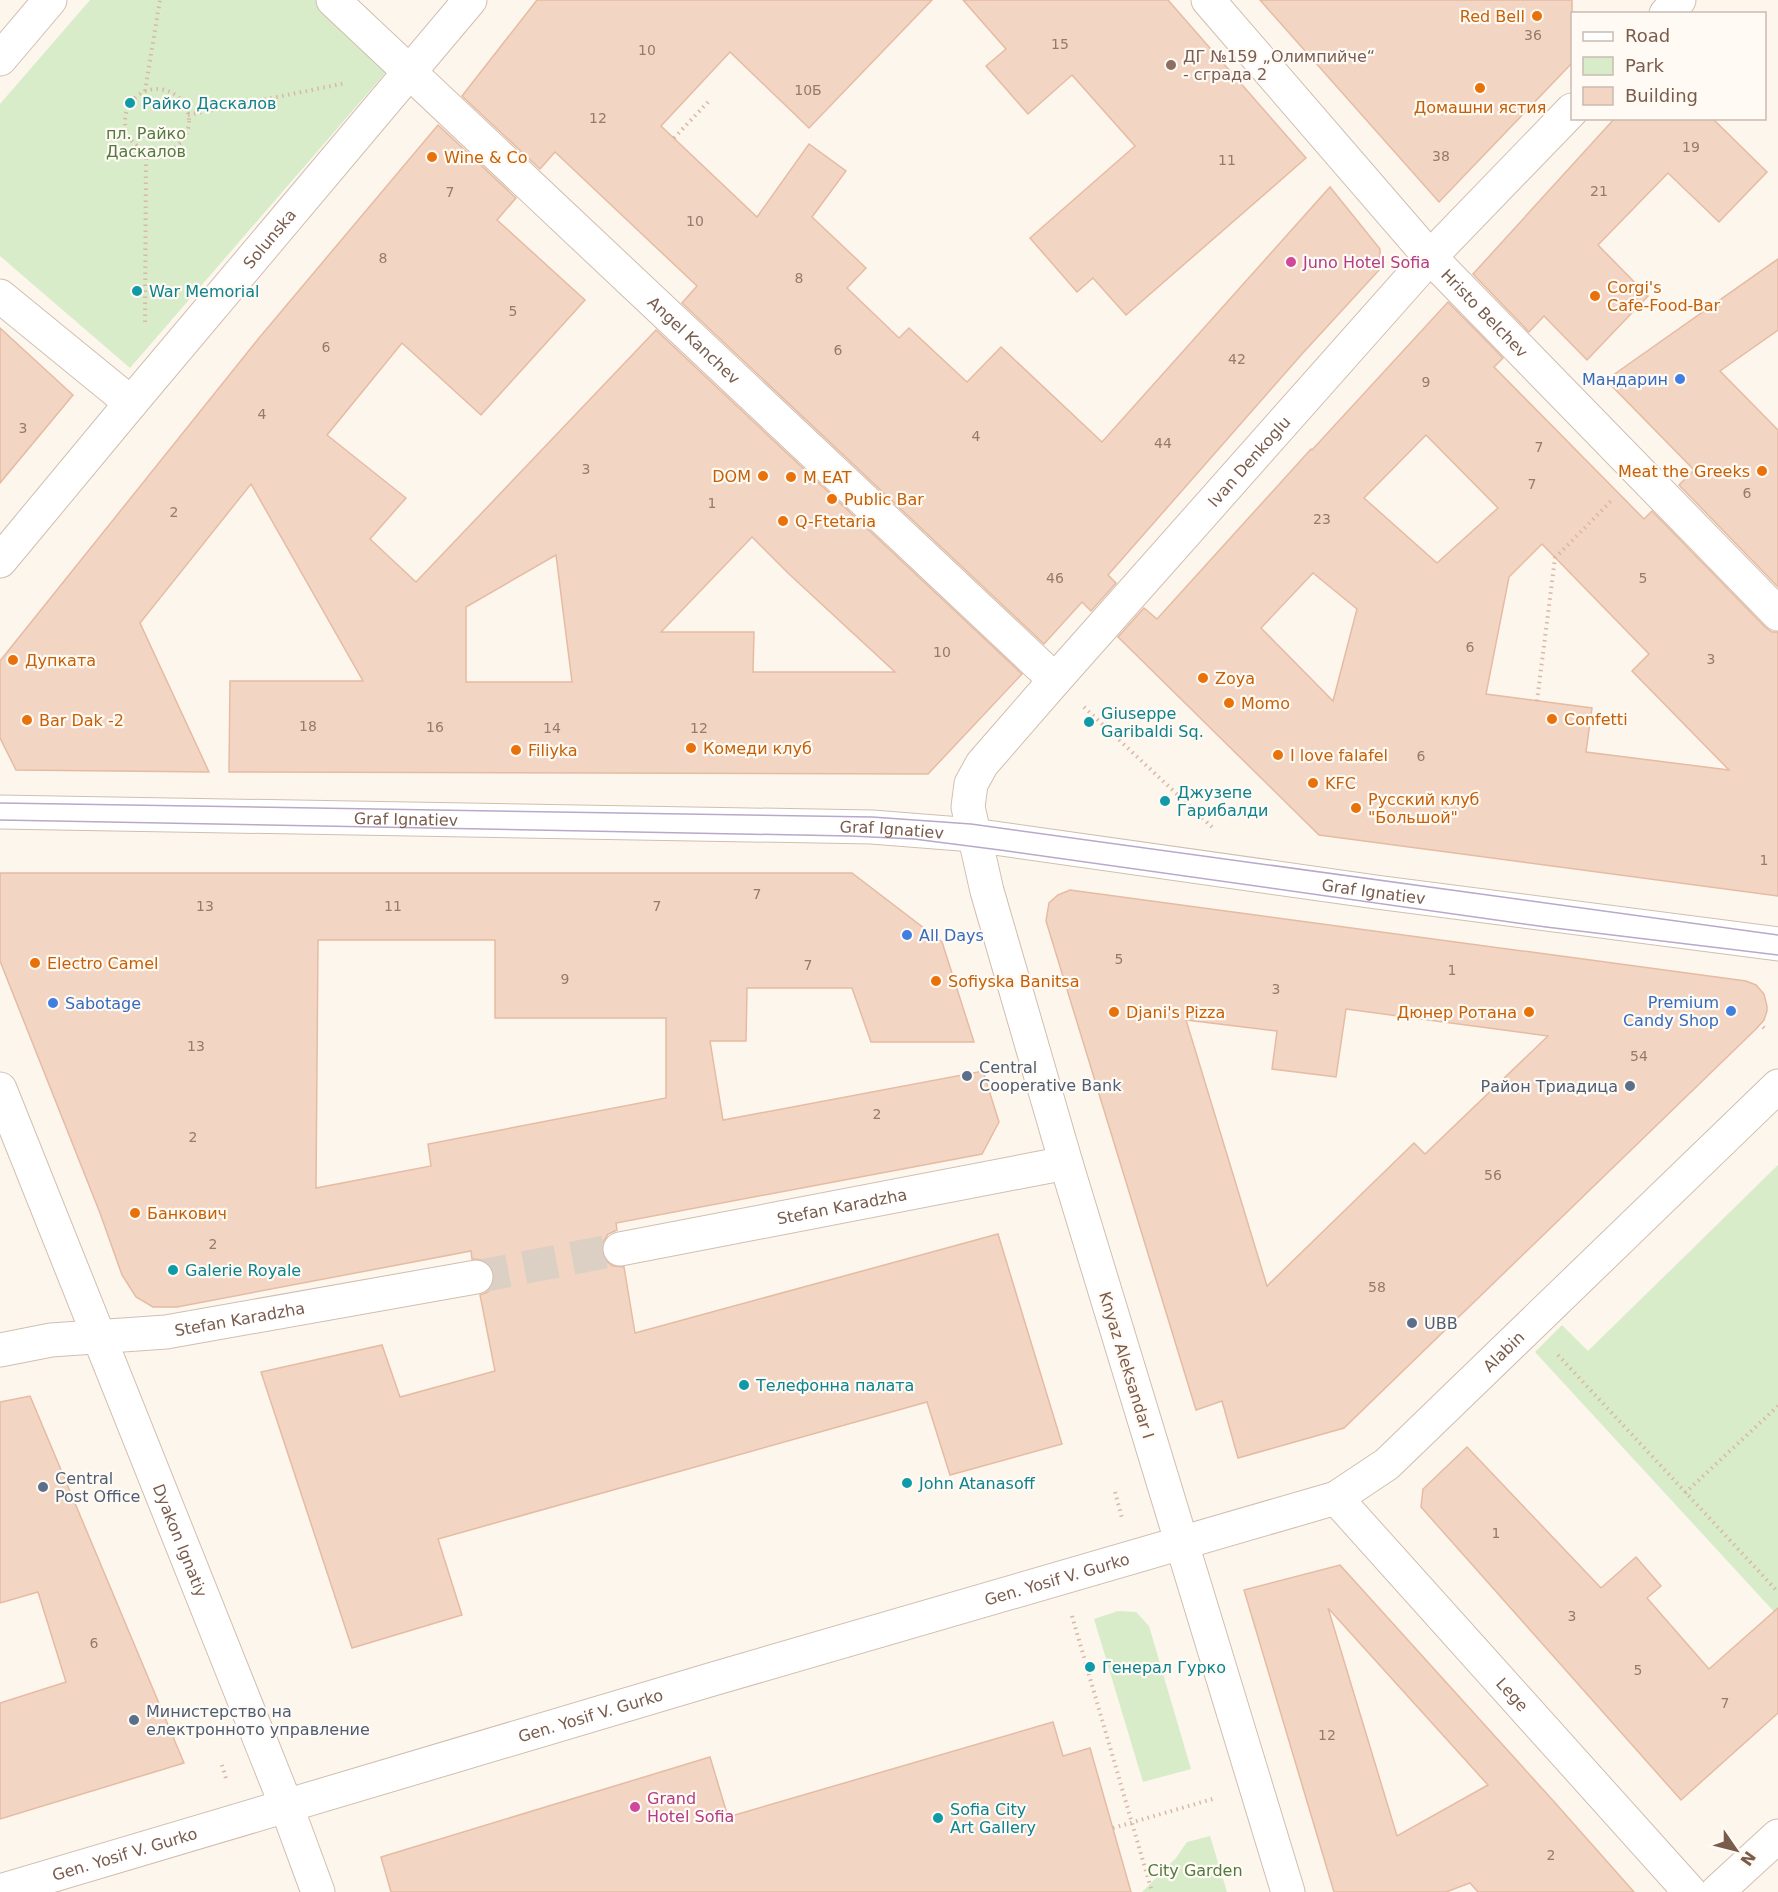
<svg xmlns="http://www.w3.org/2000/svg" width="1778" height="1892" font-family="'DejaVu Sans',sans-serif">
<style>
.green{fill:#d8ecc9}
.building{fill:#f3d5c3;stroke:#e6bba3;stroke-width:1.5;fill-rule:evenodd}
.lines{fill:none;stroke-linecap:round;stroke-linejoin:round}
.minor-tunnel{stroke:#dcd0c4;stroke-width:33;stroke-dasharray:33 16;stroke-linecap:butt}
.minor-casing{stroke:#d1beb0;stroke-width:35}
.path{stroke:#d9b8a5;stroke-width:4;stroke-dasharray:1.5 4.5;stroke-linecap:butt}
.minor{stroke:#fff;stroke-width:33}
.tram{stroke:#b9a8c9;stroke-width:1.5}
.food-dot{fill:#e8710a;stroke:#fffaf3;stroke-width:2}
.education-dot{fill:#8d6e63;stroke:#fffaf3;stroke-width:2}
.culture-dot{fill:#0f9aa8;stroke:#fffaf3;stroke-width:2}
.hotel-dot{fill:#d1479c;stroke:#fffaf3;stroke-width:2}
.shop-dot{fill:#3f7fe0;stroke:#fffaf3;stroke-width:2}
.service-dot{fill:#5c6f8a;stroke:#fffaf3;stroke-width:2}
.labels{text-anchor:middle;stroke-width:4.5;stroke-linejoin:round;paint-order:stroke}
.number-label{font-size:14px;fill:#987a6a}
.food-label{font-size:16px;fill:#c56008;stroke:#fffaf3;text-anchor:start}
.education-label{font-size:16px;fill:#785e54;stroke:#fffaf3;text-anchor:start}
.culture-label{font-size:16px;fill:#0d838f;stroke:#fffaf3;text-anchor:start}
.park-label{font-size:16px;fill:#537a41;stroke:#fffaf3}
.street-label{font-size:16px;fill:#7a5c4d;stroke:#fffaf3}
.hotel-label{font-size:16px;fill:#b23c85;stroke:#fffaf3;text-anchor:start}
.shop-label{font-size:16px;fill:#366cbe;stroke:#fffaf3;text-anchor:end}
.service-label{font-size:16px;fill:#4e5e75;stroke:#fffaf3;text-anchor:start}
</style>
<rect width="100%" height="100%" fill="#fdf6ec"/>
<g class="green">
<polygon points="90,0 319,0 393,64 130,368 0,256 0,104"/>
<polygon points="1778,1165 1778,1616 1535,1352 1562,1325 1588,1351"/>
<polygon points="1118,1611 1136,1612 1149,1626 1191,1769 1143,1782 1094,1619"/>
<polygon points="1210,1836 1227,1892 1142,1892 1176,1858 1187,1842"/>
</g>
<g class="building">
<polygon points="537,0 932,0 809,128 730,52 661,126 757,217 809,144 846,171 812,217 866,268 847,288 899,338 909,328 967,382 1001,347 1102,442 1330,187 1380,249 1380,269 1302,354 1108,575 1116,583 1091,611 1082,602 1044,644 682,303 697,286 555,152 540,169 462,96"/>
<polygon points="963,0 1168,0 1306,158 1126,315 1093,278 1077,292 1030,238 1135,146 1072,75 1028,114 986,66 1006,49"/>
<polygon points="1260,0 1572,0 1572,63 1439,202"/>
<polygon points="1615,118 1712,118 1767,172 1719,222 1668,173 1598,245 1648,296 1587,360 1544,316 1529,332 1473,274"/>
<path d="M438,125l78,73 -19,22 88,80 -104,115 -79,-72 -75,92 79,63 -36,41 46,43 240,-252 366,344 -94,100 -699,-2 1,-91h133l-112,-197 -111,139 69,149 -193,-2 -16,-32v-77l259,-323zM752,537l37,37 106,98h-142l1,-40h-93zM556,555l16,127h-106v-75z"/>
<polygon points="1778,259 1778,330 1720,371 1778,430 1778,587 1679,485 1694,470 1606,380"/>
<path d="M1448,302l55,56 -9,9 150,152 8,-8 113,116 7,5h6v264l-459,-61 -201,-198 26,-29 13,11 154,-170 1,1zM1426,435l72,73 -61,55 -73,-65zM1542,544l107,110 -17,17 97,99 -143,-18 6,-44 -106,-14 23,-117zM1313,573l44,36 -24,92 -72,-73z"/>
<polygon points="0,328 73,395 0,483"/>
<path d="M0,873h852l90,69 32,100h-103l-19,-54h-105l-1,53h-36l13,79 260,-49 16,51 -17,32 -366,69 1,7 -9,4 -5,8 -1,11 4,8 7,5 11,1 11,66 363,-99 64,210 -112,31 -23,-73 -489,137 24,76 -110,33 -91,-276 121,-27 18,52 95,-26 -15,-76 8,-3 5,-8 1,-11 -4,-8 -7,-5 -11,-1 -1,-8 -294,56h-24l-17,-10 -14,-22 -22,-62 -100,-252zM318,940h177v78h171v80l-238,46 3,22 -115,22z"/>
<path d="M1070,890l676,91 10,4 8,9 3,12v5l-3,9 -8,9 -412,399 -106,30 -16,-57 -26,9 -150,-489 3,-18 9,-8zM1346,1009l202,27 -123,118 -11,-11 -147,143 -81,-266 91,11 -5,38 64,8z"/>
<polygon points="30,1396 184,1763 0,1819 0,1703 66,1682 38,1592 0,1603 0,1402"/>
<polygon points="1467,1447 1601,1588 1636,1557 1661,1586 1647,1598 1709,1669 1778,1608 1778,1713 1681,1800 1421,1507 1423,1489"/>
<path d="M1340,1565l217,240 77,87h-156l-8,-9 -24,9h-112l-90,-302zM1328,1608l160,177 -91,51z"/>
<polygon points="1053,1722 1063,1756 1090,1748 1131,1892 391,1892 381,1857 710,1757 728,1817"/>
</g>
<g class="lines">
<polyline class="minor-tunnel" points="476,1277 620,1249"/>
<g class="minor-casing">
<g id="minor">
<path id="s1" d="M333,0l722,680"/>
<path id="s2" d="M1208,0l222,257 348,357"/>
<polyline points="1666,14 1679,0"/>
<polyline points="0,59 50,0"/>
<polyline points="0,296 131,403"/>
<path id="s3" d="M0,561l131,-158 339,-403"/>
<path id="s4" d="M0,812l872,15 101,8 403,57 402,52"/>
<path id="s5" d="M0,1089l286,716 32,87"/>
<path id="s6" d="M620,1249l446,-86"/>
<path id="s7" d="M0,1350l51,-10 115,-8 310,-55"/>
<path id="s8" d="M1336,1498l354,394"/>
<path id="s9" d="M0,1891l713,-212 623,-181 51,-34 391,-378"/>
<path id="s10" d="M1288,1892l-222,-729 -79,-272 -19,-84 3,-23 11,-20 73,-84 375,-423 142,-147"/>
<polyline points="1717,1892 1778,1836"/>
</g>
</g>
<g class="path">
<circle cx="157" cy="121" r="32"/>
<polyline points="145,91 160,0"/>
<polyline points="188,115 346,83"/>
<polyline points="674,138 708,102"/>
<polyline points="145,322 146,152"/>
<polyline points="1537,701 1555,558 1612,500"/>
<polyline points="1084,707 1212,827"/>
<polyline points="1763,1027 1764,1028"/>
<polyline points="1558,1355 1778,1592"/>
<polyline points="1115,1492 1122,1518"/>
<polyline points="1685,1493 1778,1406"/>
<polyline points="1072,1616 1152,1892"/>
<polyline points="222,1765 227,1782"/>
<polyline points="1113,1828 1216,1798"/>
</g>
<use href="#minor" class="minor"/>
<g class="tram">
<polyline points="0,803 872,817 971,824 1778,935"/>
<polyline points="0,820 850,836 914,839 1000,850 1546,927 1778,955"/>
</g>
</g>
<g class="food-dot">
<circle cx="1537" cy="16" r="6"/>
<circle cx="1480" cy="88" r="6"/>
<circle cx="432" cy="157" r="6"/>
<circle cx="1595" cy="296" r="6"/>
<circle cx="1762" cy="471" r="6"/>
<circle cx="763" cy="476" r="6"/>
<circle cx="791" cy="477" r="6"/>
<circle cx="832" cy="499" r="6"/>
<circle cx="783" cy="521" r="6"/>
<circle cx="13" cy="660" r="6"/>
<circle cx="1203" cy="678" r="6"/>
<circle cx="1229" cy="703" r="6"/>
<circle cx="1552" cy="719" r="6"/>
<circle cx="27" cy="720" r="6"/>
<circle cx="691" cy="748" r="6"/>
<circle cx="516" cy="750" r="6"/>
<circle cx="1278" cy="755" r="6"/>
<circle cx="1313" cy="783" r="6"/>
<circle cx="1356" cy="808" r="6"/>
<circle cx="35" cy="963" r="6"/>
<circle cx="936" cy="981" r="6"/>
<circle cx="1114" cy="1012" r="6"/>
<circle cx="1529" cy="1012" r="6"/>
<circle cx="135" cy="1213" r="6"/>
</g>
<circle class="education-dot" cx="1171" cy="65" r="6"/>
<g class="culture-dot">
<circle cx="130" cy="103" r="6"/>
<circle cx="137" cy="291" r="6"/>
<circle cx="1089" cy="722" r="6"/>
<circle cx="1165" cy="801" r="6"/>
<circle cx="173" cy="1270" r="6"/>
<circle cx="744" cy="1385" r="6"/>
<circle cx="907" cy="1483" r="6"/>
<circle cx="1090" cy="1667" r="6"/>
<circle cx="938" cy="1818" r="6"/>
</g>
<g class="hotel-dot">
<circle cx="1291" cy="262" r="6"/>
<circle cx="635" cy="1807" r="6"/>
</g>
<g class="shop-dot">
<circle cx="1680" cy="379" r="6"/>
<circle cx="907" cy="935" r="6"/>
<circle cx="53" cy="1003" r="6"/>
<circle cx="1731" cy="1011" r="6"/>
</g>
<g class="service-dot">
<circle cx="967" cy="1076" r="6"/>
<circle cx="1630" cy="1086" r="6"/>
<circle cx="1412" cy="1323" r="6"/>
<circle cx="43" cy="1487" r="6"/>
<circle cx="134" cy="1720" r="6"/>
</g>
<g class="labels">
<g class="number-label">
<text x="1533" y="40">36</text>
<text x="1060" y="49">15</text>
<text x="647" y="55">10</text>
<text x="808" y="95">10Б</text>
<text x="598" y="123">12</text>
<text x="1691" y="152">19</text>
<text x="1441" y="161">38</text>
<text x="1227" y="165">11</text>
<text x="1599" y="196">21</text>
<text x="450" y="197">7</text>
<text x="695" y="226">10</text>
<text x="383" y="263">8</text>
<text x="799" y="283">8</text>
<text x="513" y="316">5</text>
<text x="326" y="352">6</text>
<text x="838" y="355">6</text>
<text x="1237" y="364">42</text>
<text x="1426" y="387">9</text>
<text x="262" y="419">4</text>
<text x="23" y="433">3</text>
<text x="976" y="441">4</text>
<text x="1163" y="448">44</text>
<text x="1539" y="452">7</text>
<text x="586" y="474">3</text>
<text x="1532" y="489">7</text>
<text x="1747" y="498">6</text>
<text x="712" y="508">1</text>
<text x="174" y="517">2</text>
<text x="1322" y="524">23</text>
<text x="1055" y="583">46</text>
<text x="1643" y="583">5</text>
<text x="1470" y="652">6</text>
<text x="942" y="657">10</text>
<text x="1711" y="664">3</text>
<text x="308" y="731">18</text>
<text x="435" y="732">16</text>
<text x="552" y="733">14</text>
<text x="699" y="733">12</text>
<text x="1421" y="761">6</text>
<text x="1764" y="865">1</text>
<text x="757" y="899">7</text>
<text x="205" y="911">13</text>
<text x="393" y="911">11</text>
<text x="657" y="911">7</text>
<text x="1119" y="964">5</text>
<text x="808" y="970">7</text>
<text x="1452" y="975">1</text>
<text x="565" y="984">9</text>
<text x="1276" y="994">3</text>
<text x="196" y="1051">13</text>
<text x="1639" y="1061">54</text>
<text x="877" y="1119">2</text>
<text x="193" y="1142">2</text>
<text x="1493" y="1180">56</text>
<text x="213" y="1249">2</text>
<text x="1377" y="1292">58</text>
<text x="1496" y="1538">1</text>
<text x="1572" y="1621">3</text>
<text x="94" y="1648">6</text>
<text x="1638" y="1675">5</text>
<text x="1725" y="1708">7</text>
<text x="1327" y="1740">12</text>
<text x="1551" y="1860">2</text>
</g>
<g class="food-label">
<text x="1525" y="22" text-anchor="end">Red Bell</text>
<text x="1480" y="113" text-anchor="middle">Домашни ястия</text>
<text x="444" y="163">Wine &amp; Co</text>
<text x="1607" y="293">Corgi's<tspan x="1607" dy="18">Cafe-Food-Bar</tspan></text>
<text x="1750" y="477" text-anchor="end">Meat the Greeks</text>
<text x="751" y="482" text-anchor="end">DOM</text>
<text x="803" y="483">M EAT</text>
<text x="844" y="505">Public Bar</text>
<text x="795" y="527">Q-Ftetaria</text>
<text x="25" y="666">Дупката</text>
<text x="1215" y="684">Zoya</text>
<text x="1241" y="709">Momo</text>
<text x="1564" y="725">Confetti</text>
<text x="39" y="726">Bar Dak -2</text>
<text x="703" y="754">Комеди клуб</text>
<text x="528" y="756">Filiyka</text>
<text x="1290" y="761">I love falafel</text>
<text x="1325" y="789">KFC</text>
<text x="1368" y="805">Русский клуб<tspan x="1368" dy="18">"Большой"</tspan></text>
<text x="47" y="969">Electro Camel</text>
<text x="948" y="987">Sofiyska Banitsa</text>
<text x="1126" y="1018">Djani's Pizza</text>
<text x="1517" y="1018" text-anchor="end">Дюнер Ротана</text>
<text x="147" y="1219">Банкович</text>
</g>
<g class="education-label">
<text x="1183" y="62">ДГ №159 „Олимпийче“<tspan x="1183" dy="18">- сграда 2</tspan></text>
</g>
<g class="culture-label">
<text x="142" y="109">Райко Даскалов</text>
<text x="149" y="297">War Memorial</text>
<text x="1101" y="719">Giuseppe<tspan x="1101" dy="18">Garibaldi Sq.</tspan></text>
<text x="1177" y="798">Джузепе<tspan x="1177" dy="18">Гарибалди</tspan></text>
<text x="185" y="1276">Galerie Royale</text>
<text x="756" y="1391">Телефонна палата</text>
<text x="919" y="1489">John Atanasoff</text>
<text x="1102" y="1673">Генерал Гурко</text>
<text x="950" y="1815">Sofia City<tspan x="950" dy="18">Art Gallery</tspan></text>
</g>
<g class="park-label">
<text x="146" y="139">пл. Райко<tspan x="146" dy="18">Даскалов</tspan></text>
<text x="1195" y="1876">City Garden</text>
</g>
<g class="street-label">
<text dy="6" stroke="none"><textPath href="#s3" startOffset="420">Solunska</textPath></text>
<text dy="6" stroke="none"><textPath href="#s2" startOffset="418">Hristo Belchev</textPath></text>
<text dy="6" stroke="none"><textPath href="#s1" startOffset="496">Angel Kanchev</textPath></text>
<text dy="6" stroke="none"><textPath href="#s10" startOffset="1581">Ivan Denkoglu</textPath></text>
<text dy="6" stroke="none"><textPath href="#s4" startOffset="406">Graf Ignatiev</textPath></text>
<text dy="6" stroke="none"><textPath href="#s4" startOffset="892">Graf Ignatiev</textPath></text>
<text dy="6" stroke="none"><textPath href="#s4" startOffset="1378">Graf Ignatiev</textPath></text>
<text dy="6" stroke="none"><textPath href="#s6" startOffset="226">Stefan Karadzha</textPath></text>
<text dy="6" stroke="none"><textPath href="#s7" startOffset="242">Stefan Karadzha</textPath></text>
<text dy="6" stroke="none"><textPath href="#s9" startOffset="1616">Alabin</textPath></text>
<text transform="translate(1127 1365) rotate(73)" y="6">Knyaz Aleksandar I</text>
<text dy="6" stroke="none"><textPath href="#s5" startOffset="486">Dyakon Ignatiy</textPath></text>
<text dy="6" stroke="none"><textPath href="#s9" startOffset="1102">Gen. Yosif V. Gurko</textPath></text>
<text dy="6" stroke="none"><textPath href="#s8" startOffset="264">Lege</textPath></text>
<text dy="6" stroke="none"><textPath href="#s9" startOffset="616">Gen. Yosif V. Gurko</textPath></text>
<text dy="6" stroke="none"><textPath href="#s9" startOffset="130">Gen. Yosif V. Gurko</textPath></text>
</g>
<g class="hotel-label">
<text x="1303" y="268">Juno Hotel Sofia</text>
<text x="647" y="1804">Grand<tspan x="647" dy="18">Hotel Sofia</tspan></text>
</g>
<g class="shop-label">
<text x="1668" y="385">Мандарин</text>
<text x="919" y="941" text-anchor="start">All Days</text>
<text x="1719" y="1008">Premium<tspan x="1719" dy="18">Candy Shop</tspan></text>
<text x="65" y="1009" text-anchor="start">Sabotage</text>
</g>
<g class="service-label">
<text x="979" y="1073">Central<tspan x="979" dy="18">Cooperative Bank</tspan></text>
<text x="1618" y="1092" text-anchor="end">Район Триадица</text>
<text x="1424" y="1329">UBB</text>
<text x="55" y="1484">Central<tspan x="55" dy="18">Post Office</tspan></text>
<text x="146" y="1717">Министерство на<tspan x="146" dy="18">електронното управление</tspan></text>
</g>
</g>
<rect x="1571" y="12" width="195" height="108" fill="#fffaf3" stroke="#cabbb1" stroke-width="1.5"/>
<rect x="1583" y="32" width="30" height="9" fill="#ffffff" stroke="#cabbb1" stroke-width="1.5"/>
<text x="1625" y="42" font-size="18" fill="#7a5c4d">Road</text>
<rect x="1583" y="57" width="30" height="18" fill="#d8ecc9" stroke="#cabbb1" stroke-width="1.5"/>
<text x="1625" y="72" font-size="18" fill="#7a5c4d">Park</text>
<rect x="1583" y="87" width="30" height="18" fill="#f3d5c3" stroke="#cabbb1" stroke-width="1.5"/>
<text x="1625" y="102" font-size="18" fill="#7a5c4d">Building</text>
<g transform="translate(1736 1850) rotate(125)" stroke="#fffaf3" stroke-width="4.5" paint-order="stroke">
<path d="M0-4.5L10 22L0 15L-10 22Z" fill="#7a5c4d"/>
<text y="-9" font-size="16" font-weight="bold" text-anchor="middle" fill="#7a5c4d">N</text>
</g>
</svg>
